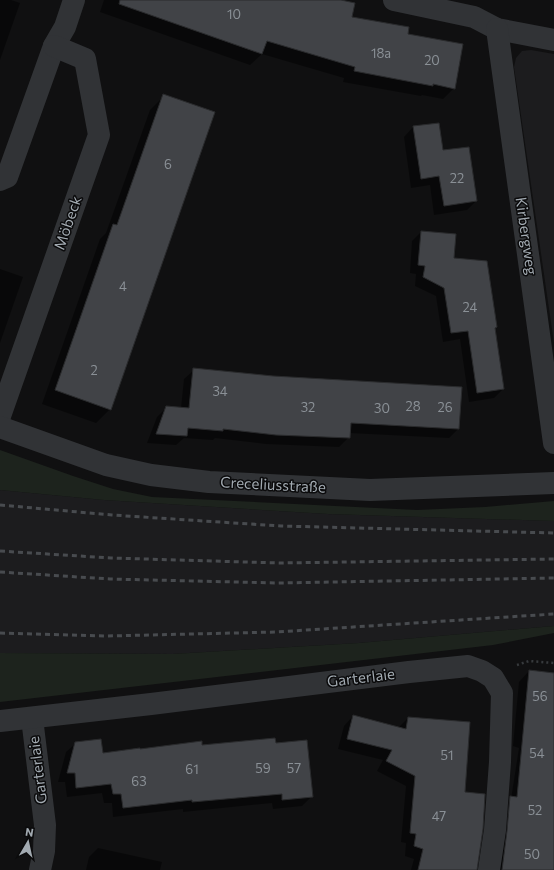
<svg xmlns="http://www.w3.org/2000/svg" width="554" height="870" font-family="Commissioner,sans-serif">
<style>
.built{fill:#1c1c1e}
.green{fill:#1d231d}
.shadow{fill:#0007}
.building{fill:#414347;stroke:#2a2b2d}
.lines{fill:none;stroke-linecap:round;stroke-linejoin:round}
.path{stroke:#373a3d;stroke-width:2.5;stroke-dasharray:2 3;stroke-linecap:butt}
.minor{stroke:#313336;stroke-width:22}
.rail{stroke:#484b4f;stroke-width:3;stroke-dasharray:5 4;stroke-linecap:butt}
.labels{text-anchor:middle;stroke-width:3;stroke-linejoin:round;paint-order:stroke}
.number-label{font-size:13px;fill:#8a9096}
.street-label{font-size:15px;fill:#a2aab1;stroke:#0b0b0c}
</style>
<rect width="100%" height="100%" fill="#101011"/>
<g class="built">
<polygon points="531,50 554,54 554,343 514,67 516,58 522,51"/>
<polygon points="0,490 104,500 328,514 554,521 554,626 359,643 173,654 0,653"/>
</g>
<g class="green">
<polygon points="0,450 73,476 113,489 152,497 417,510 485,507 554,501 554,521 328,514 104,500 0,490"/>
<polygon points="554,626 554,633 493,645 0,702 0,653 173,654 359,643"/>
</g>
<g class="shadow">
<polygon points="0,0 11,0 20,3 0,60"/>
<polygon points="104,0 336,0 350,18 406,35 454,88 443,99 422,95 421,96 343,82 344,78 262,54 250,65 100,12"/>
<polygon points="164,96 110,409 96,423 42,404 100,239 106,233 150,110"/>
<polygon points="413,127 442,152 476,201 467,210 434,215 430,185 411,188 404,137"/>
<polygon points="421,232 453,259 494,329 503,389 494,398 469,402 460,339 443,342 436,296 415,286 416,274 410,273 412,241"/>
<polygon points="0,269 23,277 0,343"/>
<polygon points="194,370 458,429 449,438 349,433 349,437 339,447 266,444 215,438 213,440 184,438 176,445 147,443 157,417 167,407 181,408 184,379"/>
<polygon points="529,671 554,674 554,870 500,870 519,748 513,746 519,682"/>
<polygon points="353,716 398,728 408,718 460,870 411,870 414,859 405,856 406,843 401,842 406,786 377,771 383,760 338,749 344,726"/>
<polygon points="76,743 102,754 201,746 275,744 312,796 302,806 273,809 272,803 183,812 183,809 113,817 112,803 104,803 102,793 67,797 65,782 58,782 66,752"/>
<polygon points="98,848 162,862 160,870 86,870 89,857"/>
</g>
<g class="building">
<polygon points="120,0 341,0 355,3 352,17 409,27 408,34 463,44 455,89 433,84 433,86 354,71 355,67 267,41 262,54 119,4"/>
<polygon points="163,94 215,112 111,410 55,390 113,224 117,225"/>
<polygon points="439,123 443,150 469,147 477,201 444,206 439,176 421,179 413,126"/>
<polygon points="421,231 456,234 454,258 487,261 497,327 495,328 504,389 477,393 468,331 451,333 444,288 423,277 425,266 418,265"/>
<polygon points="193,368 273,376 462,387 459,429 351,423 350,438 276,435 223,429 223,431 188,428 187,436 156,434 166,406 189,408"/>
<polygon points="529,670 554,673 554,870 502,870 507,831 510,796 517,797"/>
<polygon points="353,715 406,729 408,717 470,722 465,792 485,794 483,829 477,870 418,870 423,849 414,846 416,834 410,833 415,776 386,761 392,750 347,739"/>
<polygon points="275,738 276,743 307,740 313,797 282,800 282,794 192,802 192,800 123,808 121,794 113,794 111,784 76,788 75,773 67,773 75,742 101,739 103,753 140,748 140,749 202,741 202,745"/>
</g>
<g class="lines">
<polyline class="path" points="517,665 529,661 554,663"/>
<g class="minor">
<polyline points="394,0 474,17 497,29 554,40"/>
<polyline points="497,29 554,443"/>
<polyline points="0,180 7,177 54,46 65,27 74,0"/>
<polyline points="0,416 99,135 85,59 54,46"/>
<polyline points="0,427 106,465 151,475 209,482 370,490 554,483"/>
<polyline points="32,718 45,825 44,851 40,870"/>
<polyline points="0,721 151,704 409,672 468,666 482,671 493,678 502,693 500,762 495,830 489,870"/>
</g>
<g class="rail">
<polyline points="0,505 112,515 281,526 554,533"/>
<polyline points="0,551 111,558 279,563 554,559"/>
<polyline points="0,572 110,579 278,583 554,578"/>
<polyline points="0,633 107,636 276,632 554,614"/>
</g>
</g>
<g class="labels">
<g class="number-label">
<text x="234" y="19">10</text>
<text x="381" y="58">18a</text>
<text x="432" y="65">20</text>
<text x="168" y="169">6</text>
<text x="457" y="183">22</text>
<text x="123" y="291">4</text>
<text x="470" y="312">24</text>
<text x="94" y="375">2</text>
<text x="220" y="396">34</text>
<text x="413" y="411">28</text>
<text x="308" y="412">32</text>
<text x="445" y="412">26</text>
<text x="382" y="413">30</text>
<text x="540" y="701">56</text>
<text x="537" y="758">54</text>
<text x="447" y="760">51</text>
<text x="263" y="773">59</text>
<text x="294" y="773">57</text>
<text x="192" y="774">61</text>
<text x="139" y="786">63</text>
<text x="535" y="815">52</text>
<text x="439" y="821">47</text>
<text x="532" y="859">50</text>
</g>
<g class="street-label">
<text transform="translate(68 223) rotate(-71)" y="5">Möbeck</text>
<text transform="translate(526 236) rotate(82)" y="5">Kirbergweg</text>
<text transform="translate(273 485) rotate(3)" y="5">Creceliusstraße</text>
<text transform="translate(361 678) rotate(-7)" y="5">Garterlaie</text>
<text transform="translate(38 770) rotate(-97)" y="5">Garterlaie</text>
</g>
</g>
<g transform="translate(28 842) rotate(9)" stroke="#0b0b0c" stroke-width="3" paint-order="stroke">
<path d="M0-3L7 15L0 10L-7 15Z" fill="#a2aab1"/>
<text y="-6" font-size="11" font-weight="bold" text-anchor="middle" fill="#a2aab1">N</text>
</g>
</svg>
